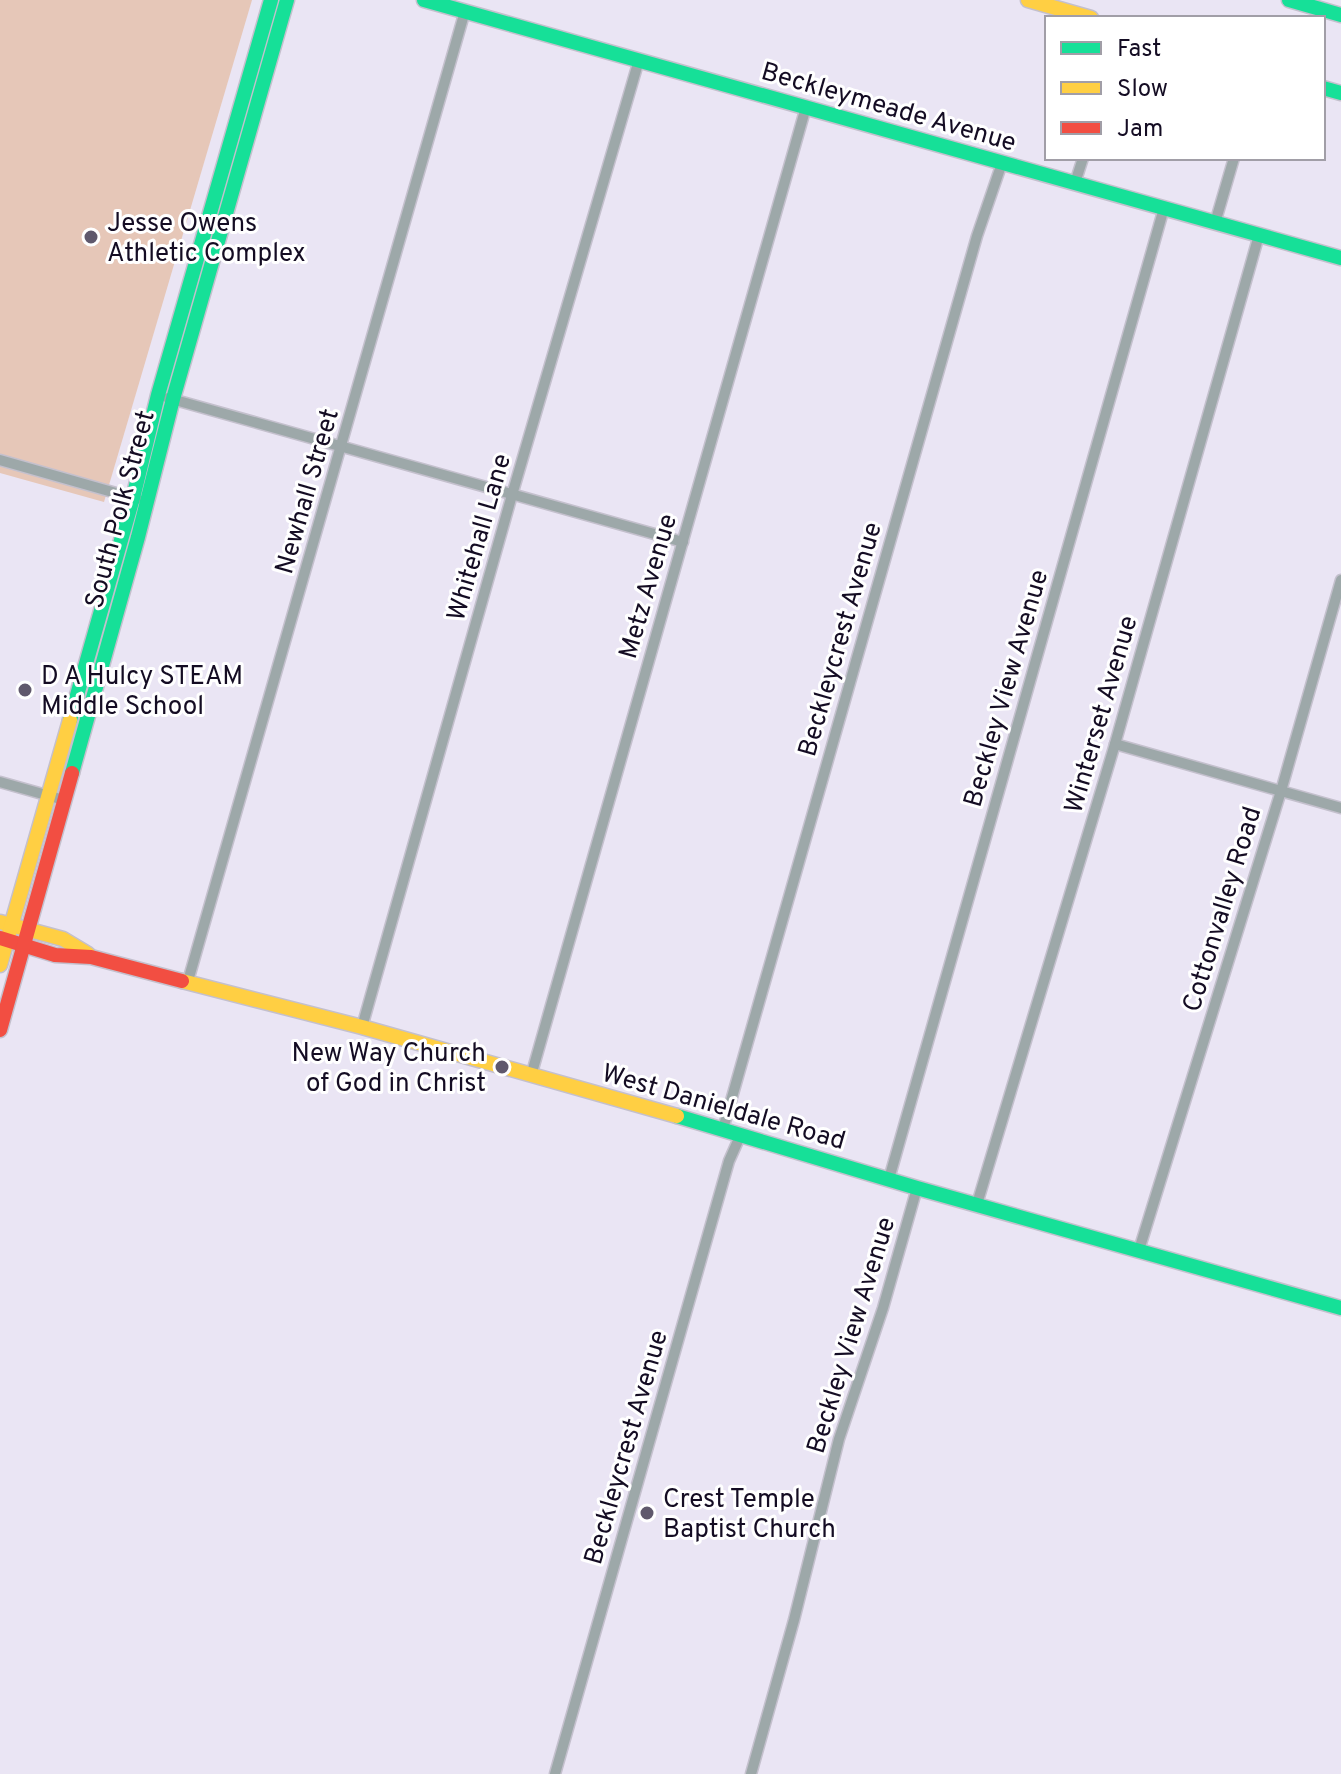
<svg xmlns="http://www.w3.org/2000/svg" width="1341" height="1774" font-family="Overpass,sans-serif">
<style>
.green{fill:#e6c7b8}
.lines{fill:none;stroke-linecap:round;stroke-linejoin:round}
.street-casing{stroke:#c4c0cd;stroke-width:13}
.fast-casing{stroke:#c4c0cd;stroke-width:17}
.slow-casing{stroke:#c4c0cd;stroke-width:17}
.jam-casing{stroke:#c4c0cd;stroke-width:17}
.street{stroke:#9da8a9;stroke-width:10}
.fast{stroke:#16e098;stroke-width:14}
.slow{stroke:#ffcf43;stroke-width:14}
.jam{stroke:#f24e42;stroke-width:14}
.poi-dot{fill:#5f586c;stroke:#fff;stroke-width:3}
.labels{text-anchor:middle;stroke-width:6;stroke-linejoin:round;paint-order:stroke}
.street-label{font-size:26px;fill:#140c23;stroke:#fff}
.poi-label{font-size:26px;fill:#140c23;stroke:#fff;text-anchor:start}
</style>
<rect width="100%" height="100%" fill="#eae5f4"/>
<polygon class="green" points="0,0 252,0 104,502 0,473"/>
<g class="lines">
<g class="street-casing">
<g id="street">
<polyline points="1075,183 1083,158"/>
<polyline points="1215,223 1234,158"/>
<polyline points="168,398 683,542"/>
<polyline points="0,460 137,499"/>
<polyline points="1115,744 1341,808"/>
<polyline points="0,782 64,800"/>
<polyline points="188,981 465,11"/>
<polyline points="362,1027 512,495 639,60"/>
<polyline points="531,1076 806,107"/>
<polyline points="723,1129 977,236 1002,163"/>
<polyline points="889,1179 1164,208"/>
<polyline points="977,1204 1115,744 1259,235"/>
<polyline points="1139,1250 1281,791 1341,580"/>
<polyline points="555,1774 729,1161 741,1134"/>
<polyline points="751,1774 794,1620 839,1439 883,1308 917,1188"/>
</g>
</g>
<g class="fast-casing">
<g id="fast">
<polyline points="424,0 1341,258"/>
<polyline points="1289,0 1341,15"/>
<polyline points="1323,88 1341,93"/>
<polyline points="70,720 133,498 158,395 271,0"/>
<polyline points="72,773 138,537 173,399 287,0"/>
<polyline points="677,1116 917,1188 1341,1308"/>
</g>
</g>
<g class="slow-casing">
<g id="slow">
<polyline points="1028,0 1091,18"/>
<polyline points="0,922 63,939 88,954"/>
<polyline points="0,965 70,720"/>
<polyline points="182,981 362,1027 677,1116"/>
</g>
</g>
<g class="jam-casing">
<g id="jam">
<polyline points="0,938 55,955 91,957 182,981"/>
<polyline points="0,1030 72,773"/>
</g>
</g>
<use href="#street" class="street"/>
<use href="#fast" class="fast"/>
<use href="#slow" class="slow"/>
<use href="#jam" class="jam"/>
</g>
<g class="poi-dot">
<circle cx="91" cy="237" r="8"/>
<circle cx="25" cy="690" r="8"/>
<circle cx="502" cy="1067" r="8"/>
<circle cx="647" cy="1513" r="8"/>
</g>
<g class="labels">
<g class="street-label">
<text transform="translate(889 106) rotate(16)" y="9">Beckleymeade Avenue</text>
<text transform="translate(306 491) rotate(-74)" y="9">Newhall Street</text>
<text transform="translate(119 509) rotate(-75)" y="9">South Polk Street</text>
<text transform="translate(478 537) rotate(-74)" y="9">Whitehall Lane</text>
<text transform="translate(647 586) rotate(-74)" y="9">Metz Avenue</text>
<text transform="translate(839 639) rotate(-74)" y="9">Beckleycrest Avenue</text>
<text transform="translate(1005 688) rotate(-74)" y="9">Beckley View Avenue</text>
<text transform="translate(1100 714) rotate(-74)" y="9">Winterset Avenue</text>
<text transform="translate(1221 909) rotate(-73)" y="9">Cottonvalley Road</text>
<text transform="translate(724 1106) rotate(16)" y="9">West Danieldale Road</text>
<text transform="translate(850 1335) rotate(-73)" y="9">Beckley View Avenue</text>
<text transform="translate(625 1447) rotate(-74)" y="9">Beckleycrest Avenue</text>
</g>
<g class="poi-label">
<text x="107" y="231">Jesse Owens<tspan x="107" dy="30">Athletic Complex</tspan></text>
<text x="41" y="684">D A Hulcy STEAM<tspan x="41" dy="30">Middle School</tspan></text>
<text x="486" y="1061" text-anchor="end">New Way Church<tspan x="486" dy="30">of God in Christ</tspan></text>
<text x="663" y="1507">Crest Temple<tspan x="663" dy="30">Baptist Church</tspan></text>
</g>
</g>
<rect x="1045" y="16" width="280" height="144" fill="#ffffff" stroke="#a19ea7" stroke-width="2"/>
<rect x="1061" y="42" width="40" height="12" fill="#16e098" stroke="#a19ea7" stroke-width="2"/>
<text x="1117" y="56" font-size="24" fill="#140c23">Fast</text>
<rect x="1061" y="82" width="40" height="12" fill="#ffcf43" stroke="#a19ea7" stroke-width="2"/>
<text x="1117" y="96" font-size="24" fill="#140c23">Slow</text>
<rect x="1061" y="122" width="40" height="12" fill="#f24e42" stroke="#a19ea7" stroke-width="2"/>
<text x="1117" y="136" font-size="24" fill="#140c23">Jam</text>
</svg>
